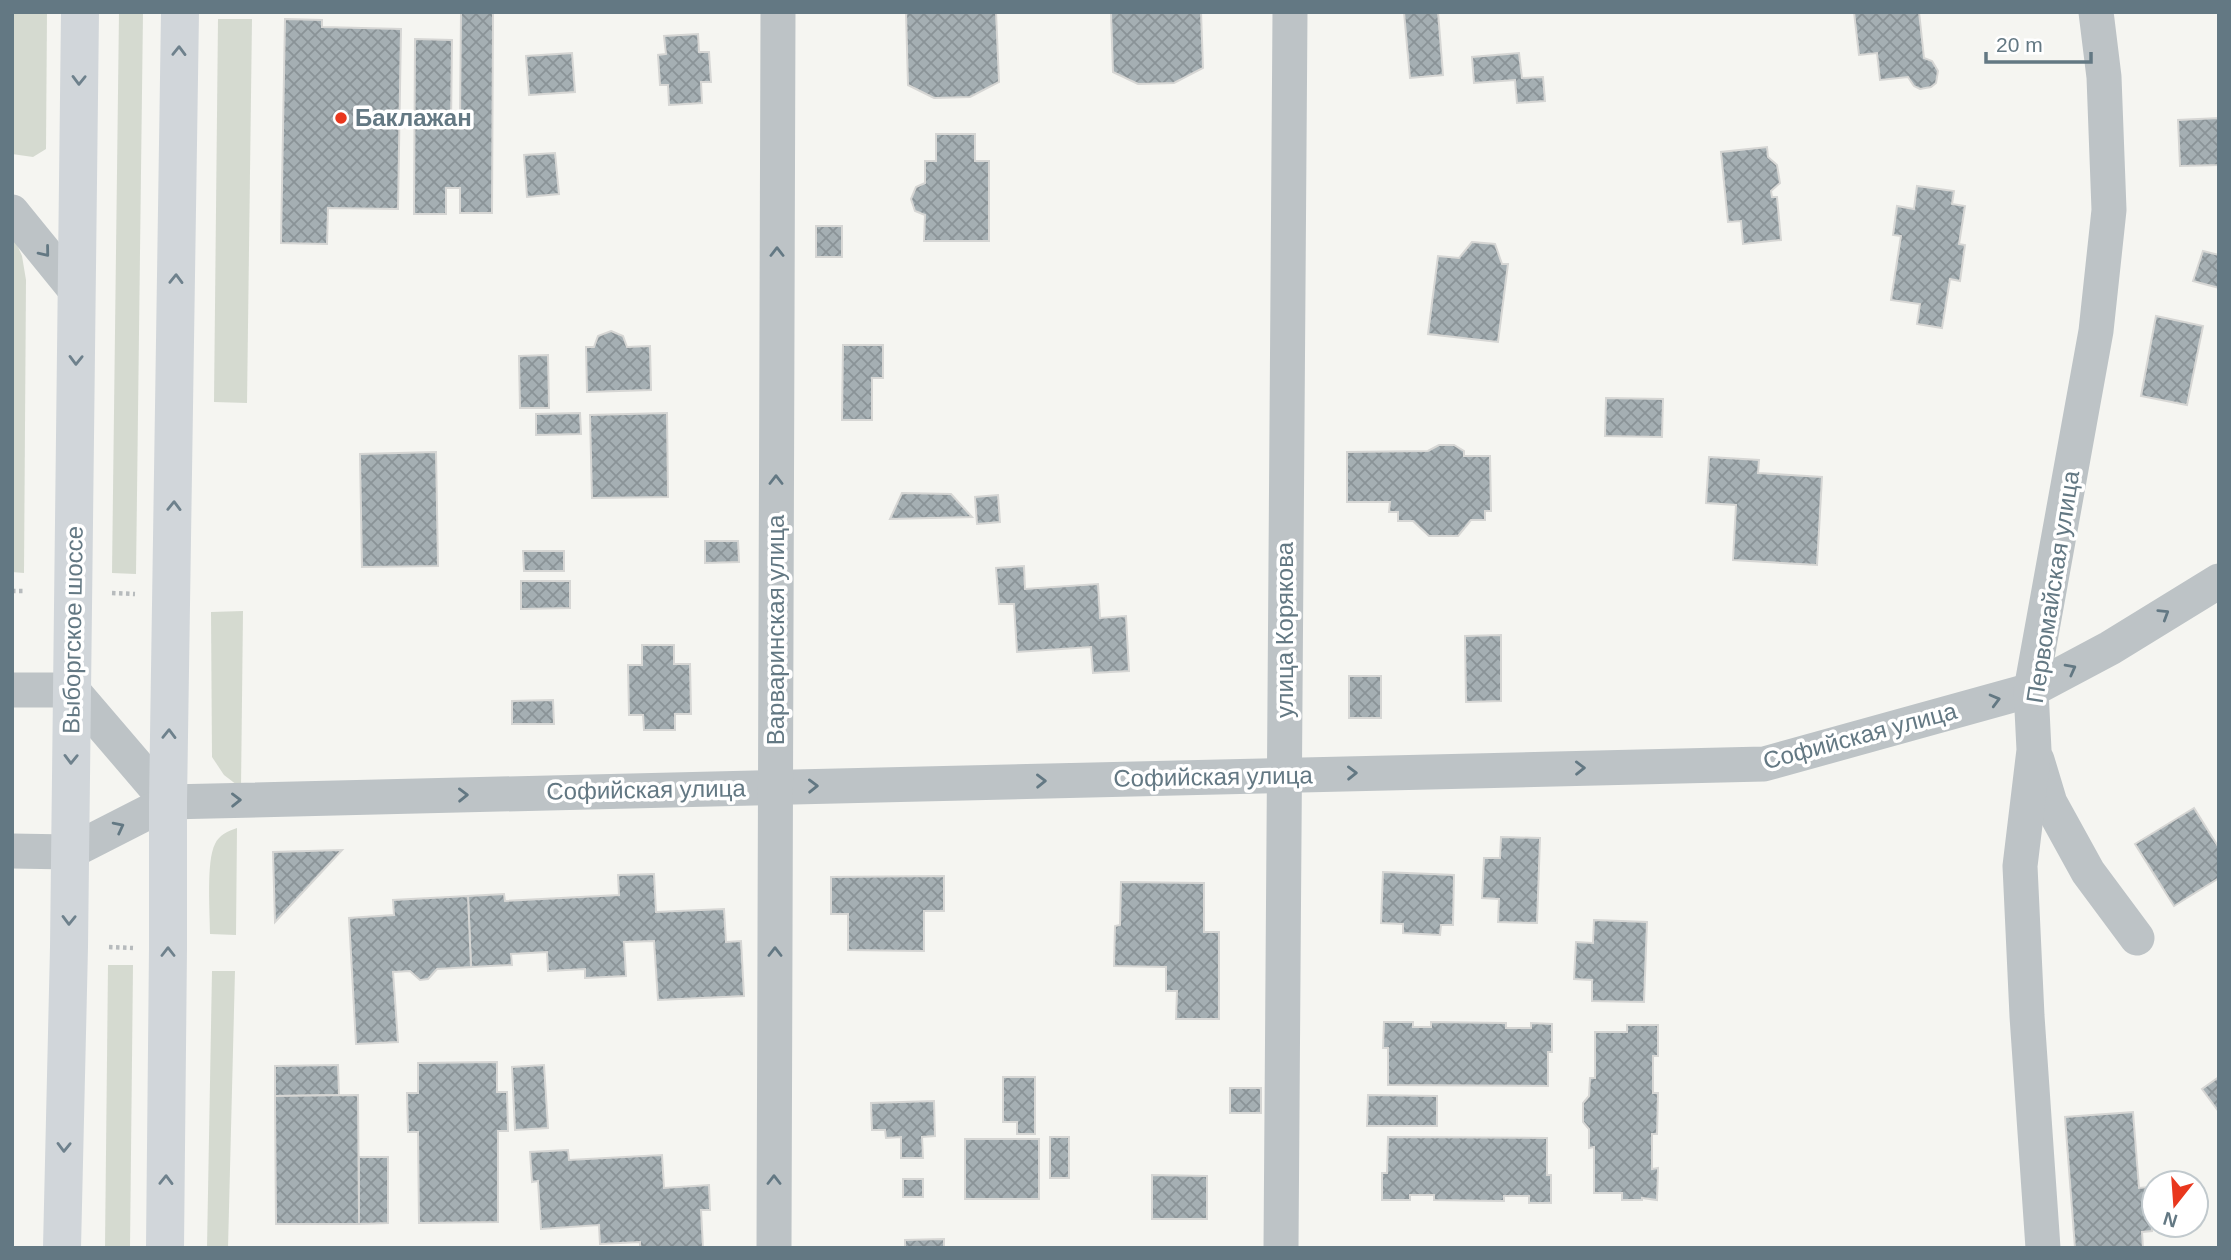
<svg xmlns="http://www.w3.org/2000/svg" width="2231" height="1260" font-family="Arial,sans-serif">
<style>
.green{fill:#d5dad0}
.building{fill:url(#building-cross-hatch);stroke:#d6d6d4;stroke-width:2}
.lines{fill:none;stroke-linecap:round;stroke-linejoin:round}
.path{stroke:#b7bbbd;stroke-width:4.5;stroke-dasharray:3.5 3.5;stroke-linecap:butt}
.minor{stroke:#bdc3c6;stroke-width:35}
.major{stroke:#d1d6da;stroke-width:38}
.oneway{stroke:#6e818c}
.oneway2{stroke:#637883}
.poi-dot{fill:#e9371d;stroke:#fff;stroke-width:2.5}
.labels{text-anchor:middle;stroke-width:7;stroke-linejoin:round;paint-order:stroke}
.poi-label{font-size:24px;font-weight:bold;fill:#637883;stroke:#fff;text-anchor:start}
.street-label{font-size:24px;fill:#637883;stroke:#fff}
</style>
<defs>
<pattern id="building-cross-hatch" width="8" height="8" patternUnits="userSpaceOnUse" patternTransform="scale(1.75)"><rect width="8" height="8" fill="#a5afb3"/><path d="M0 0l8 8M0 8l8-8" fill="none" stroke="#8a9397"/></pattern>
</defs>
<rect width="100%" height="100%" fill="#f5f5f1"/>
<g class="green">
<polygon points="12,12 47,12 46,149 33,157 12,154"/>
<polygon points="119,12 143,12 136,574 112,573"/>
<polygon points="218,19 252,19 247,403 214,402"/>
<polygon points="12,233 22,256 26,280 24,573 12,572"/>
<polygon points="243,611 241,788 224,775 212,757 211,612"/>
<path d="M237,828l-1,107 -26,-1c0,-21 -4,-73 5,-90 4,-9 13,-13 22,-16z"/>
<polygon points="108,965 133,965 130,1248 105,1248"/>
<polygon points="212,971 235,971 228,1248 207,1248"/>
</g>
<g class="building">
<polygon points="461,12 493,12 492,213 460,213 460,188 446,188 446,214 414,214 415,39 452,40 451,125 460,124"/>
<polygon points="906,12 996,12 999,82 970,97 934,98 908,85"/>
<polygon points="1111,12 1201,12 1203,68 1174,83 1138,84 1113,72"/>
<polygon points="1404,12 1438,12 1443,75 1410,78"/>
<polygon points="1854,12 1919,12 1924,58 1932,61 1938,71 1936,83 1931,87 1920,89 1914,86 1908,77 1880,80 1877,53 1859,55"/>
<polygon points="285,19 322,20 322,27 401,29 398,209 328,208 327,244 281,243"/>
<polygon points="698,34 699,52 709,52 711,82 701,82 702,103 669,105 668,85 660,85 658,55 666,54 664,36"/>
<polygon points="572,53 575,92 529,95 526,56"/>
<polygon points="1519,53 1522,78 1543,77 1545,101 1517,103 1515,80 1474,83 1472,57"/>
<polygon points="2219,118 2219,165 2180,166 2178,120"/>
<polygon points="936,134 975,134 975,161 989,161 989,241 924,241 925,215 915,211 911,199 916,187 925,183 925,161 936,161"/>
<polygon points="1767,147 1768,157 1777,165 1780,183 1771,191 1772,197 1777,197 1781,240 1743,244 1741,221 1728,222 1721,152"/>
<polygon points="555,153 559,194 527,197 524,155"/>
<polygon points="1917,186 1954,191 1952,204 1965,206 1959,244 1965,245 1960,281 1950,279 1942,328 1917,324 1920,304 1891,300 1901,236 1893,235 1897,206 1914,209"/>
<rect x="816" y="226" width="26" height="31"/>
<polygon points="1472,242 1495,244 1502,264 1508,264 1498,342 1428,334 1438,256 1459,258"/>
<polygon points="2203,251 2219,255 2219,288 2193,281"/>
<polygon points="2156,316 2203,326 2187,405 2141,396"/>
<polygon points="611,331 623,336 627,347 650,346 651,390 587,392 586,347 594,347 598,336"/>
<polygon points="843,345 883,345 883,378 872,378 872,420 842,420"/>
<polygon points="548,355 549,408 520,408 519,356"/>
<polygon points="1606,398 1663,399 1662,437 1605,436"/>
<polygon points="580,413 581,434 536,435 536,414"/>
<polygon points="667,413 668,497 592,498 590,415"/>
<polygon points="1439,445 1454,445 1464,451 1464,456 1490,456 1491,511 1485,511 1485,520 1471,520 1458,536 1429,536 1413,521 1398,521 1398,512 1389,512 1390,502 1347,502 1347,452 1428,451"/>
<polygon points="436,452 438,566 362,567 360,454"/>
<polygon points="1709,457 1759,460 1758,473 1822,477 1817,565 1733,560 1736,505 1706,503"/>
<polygon points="902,493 951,494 972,517 890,519"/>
<polygon points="998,495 1000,522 977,524 975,497"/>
<polygon points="705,541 738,541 739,562 705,563"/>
<polygon points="523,551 564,551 564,571 524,571"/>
<polygon points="1024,566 1025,589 1098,584 1100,618 1126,616 1129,671 1093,673 1091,647 1017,652 1014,604 999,604 996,568"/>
<polygon points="521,581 570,581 570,608 521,609"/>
<polygon points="1501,635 1501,701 1466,702 1465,636"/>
<polygon points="642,645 674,645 674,664 690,664 691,714 675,714 675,730 644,730 643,715 629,715 628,665 642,665"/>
<rect x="1349" y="676" width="32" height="42"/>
<polygon points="553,700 554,724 512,724 512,701"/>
<polygon points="2194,808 2219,848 2219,878 2174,906 2135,844"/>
<polygon points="1501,837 1540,838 1537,923 1498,922 1499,899 1482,898 1484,858 1500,858"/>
<polygon points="342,850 275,922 273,852"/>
<polygon points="1383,872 1454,875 1453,925 1441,925 1440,935 1403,933 1403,924 1381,923"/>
<polygon points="654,874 656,912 724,909 726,942 741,941 744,996 658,1000 654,941 624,942 626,976 585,978 585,969 548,971 547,952 511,954 512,965 471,967 468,896 504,894 505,901 619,895 618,875"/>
<polygon points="944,876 944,911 924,911 924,951 848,950 848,914 831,914 831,877"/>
<polygon points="1121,882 1204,883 1204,932 1219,932 1219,1019 1176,1019 1177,991 1166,991 1166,967 1114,966 1115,926 1120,925"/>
<polygon points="468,896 471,967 437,969 428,979 420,980 410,971 393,972 398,1042 356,1044 349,918 394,915 393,900"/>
<polygon points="1594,920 1647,922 1644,1002 1592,1001 1592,980 1574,979 1576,942 1593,943"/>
<polygon points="1384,1022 1413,1022 1413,1027 1431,1027 1431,1022 1506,1023 1506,1028 1531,1028 1531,1023 1552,1024 1552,1052 1548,1052 1548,1086 1388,1085 1388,1048 1383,1048"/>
<polygon points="1627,1025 1658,1025 1658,1056 1653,1056 1653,1093 1658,1093 1657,1134 1652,1134 1652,1169 1658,1168 1657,1200 1642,1198 1642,1200 1622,1200 1622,1193 1594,1193 1594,1147 1589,1148 1589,1129 1583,1122 1583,1103 1589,1096 1590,1078 1595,1078 1595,1032 1627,1032"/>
<polygon points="497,1062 497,1092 507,1092 508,1131 498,1131 498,1222 419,1223 418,1132 408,1132 407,1093 418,1093 418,1063"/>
<polygon points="338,1065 339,1095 275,1096 275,1066"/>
<polygon points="544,1065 548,1128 515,1130 512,1067"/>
<polygon points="1003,1077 1035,1077 1035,1134 1017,1134 1017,1122 1003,1122"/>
<polygon points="2219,1077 2219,1112 2202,1089"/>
<rect x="1230" y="1088" width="31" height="25"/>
<polygon points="358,1095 359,1224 276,1224 275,1096"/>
<polygon points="1368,1095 1437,1096 1437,1126 1367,1126"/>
<polygon points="934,1101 935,1136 922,1137 923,1158 901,1158 901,1137 886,1138 885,1130 872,1130 871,1103"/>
<polygon points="2133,1112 2139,1188 2149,1187 2152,1231 2142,1232 2143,1248 2075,1248 2065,1117"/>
<rect x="1050" y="1137" width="19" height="41"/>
<polygon points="1388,1137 1547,1138 1547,1175 1551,1175 1551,1203 1529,1203 1529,1196 1504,1196 1504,1201 1434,1200 1434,1195 1410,1195 1410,1200 1382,1200 1382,1173 1387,1173"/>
<rect x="965" y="1139" width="74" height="60"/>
<polygon points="568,1150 569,1160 662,1155 664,1188 709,1185 710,1210 701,1210 703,1248 640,1248 640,1242 600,1244 599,1225 541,1229 538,1181 532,1182 530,1152"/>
<polygon points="359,1157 388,1157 388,1223 359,1224"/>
<polygon points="1152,1175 1207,1176 1207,1219 1152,1219"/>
<rect x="903" y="1179" width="20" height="18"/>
<polygon points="944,1239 944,1248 905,1248 905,1240"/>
</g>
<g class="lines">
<g class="path">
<polyline points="12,591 23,591"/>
<polyline points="112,593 135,594"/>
<polyline points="109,947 133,948"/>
</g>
<g class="minor">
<polyline points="12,212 77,292"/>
<polyline points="12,690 72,690 168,802"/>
<polyline points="2037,760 2050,803 2088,872 2137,938"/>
<polyline points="12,851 70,852 168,802 1764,764 2031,690 2110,648 2219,581"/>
<polyline points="774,1248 778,12"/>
<polyline points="1281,1248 1290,12"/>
<polyline points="2043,1248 2027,1016 2020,866 2034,750 2031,690 2096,331 2109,210 2104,77 2096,12"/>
</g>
<g class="major">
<polyline points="62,1248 69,947 80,12"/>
<polyline points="165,1248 168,948 168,802 180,12"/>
</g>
</g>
<defs><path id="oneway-chevron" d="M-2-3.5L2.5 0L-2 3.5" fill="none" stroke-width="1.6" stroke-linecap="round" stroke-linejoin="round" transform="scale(1.75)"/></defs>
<g class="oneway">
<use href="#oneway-chevron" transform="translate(179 51) rotate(-89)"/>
<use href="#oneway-chevron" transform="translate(79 80) rotate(91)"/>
<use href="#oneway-chevron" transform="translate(176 279) rotate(-89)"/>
<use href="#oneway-chevron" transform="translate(76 360) rotate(91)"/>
<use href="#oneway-chevron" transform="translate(174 506) rotate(-89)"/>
<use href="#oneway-chevron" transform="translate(169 734) rotate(-89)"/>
<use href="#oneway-chevron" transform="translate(71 759) rotate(91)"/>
<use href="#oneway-chevron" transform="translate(69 920) rotate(91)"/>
<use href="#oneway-chevron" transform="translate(168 952) rotate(-90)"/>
<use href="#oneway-chevron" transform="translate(64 1147) rotate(91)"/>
<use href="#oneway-chevron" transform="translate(166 1180) rotate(-89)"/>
</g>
<g class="oneway2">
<use href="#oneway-chevron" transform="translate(45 252) rotate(51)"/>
<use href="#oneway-chevron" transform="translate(777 252) rotate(-90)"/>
<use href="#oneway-chevron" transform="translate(776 480) rotate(-90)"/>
<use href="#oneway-chevron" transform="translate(2164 614) rotate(-32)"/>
<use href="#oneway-chevron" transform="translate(2071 669) rotate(-28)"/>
<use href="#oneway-chevron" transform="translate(1995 700) rotate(-15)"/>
<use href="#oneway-chevron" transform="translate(1580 768) rotate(-1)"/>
<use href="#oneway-chevron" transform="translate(1352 773) rotate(-1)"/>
<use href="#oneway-chevron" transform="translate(1041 781) rotate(-1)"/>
<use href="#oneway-chevron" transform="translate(813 786) rotate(-1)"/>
<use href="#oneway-chevron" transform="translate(463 795) rotate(-1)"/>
<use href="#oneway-chevron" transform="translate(236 800) rotate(-1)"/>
<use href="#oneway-chevron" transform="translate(119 827) rotate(-27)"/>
<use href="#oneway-chevron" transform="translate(775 952) rotate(-90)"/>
<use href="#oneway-chevron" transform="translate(774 1180) rotate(-90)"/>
</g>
<circle class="poi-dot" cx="341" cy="118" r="7"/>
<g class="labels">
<g class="poi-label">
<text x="355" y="126">Баклажан</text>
</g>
<g class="street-label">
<text transform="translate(2053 587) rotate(-81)" y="8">Первомайская улица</text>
<text transform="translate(73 630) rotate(-89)" y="8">Выборгское шоссе</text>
<text transform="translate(776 630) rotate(-90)" y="8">Варваринская улица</text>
<text transform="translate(1285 630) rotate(-90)" y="8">улица Корякова</text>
<text transform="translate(1860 736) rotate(-15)" y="8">Софийская улица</text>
<text transform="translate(1213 777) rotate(-1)" y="8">Софийская улица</text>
<text transform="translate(646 790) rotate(-1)" y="8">Софийская улица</text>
</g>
</g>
<rect width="2231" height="1260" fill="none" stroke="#637883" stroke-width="28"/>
<g transform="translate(2175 1204) rotate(197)"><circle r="33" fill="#ffffff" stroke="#c1c9cd" stroke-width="2"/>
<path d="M0-5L12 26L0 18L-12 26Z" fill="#e9371d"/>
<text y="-10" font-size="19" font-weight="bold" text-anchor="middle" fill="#637883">N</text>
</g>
<path d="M1986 52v10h105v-10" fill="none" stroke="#637883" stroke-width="3.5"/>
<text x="1996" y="52" font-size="21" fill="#637883" stroke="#ffffff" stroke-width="5" paint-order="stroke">20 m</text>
</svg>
